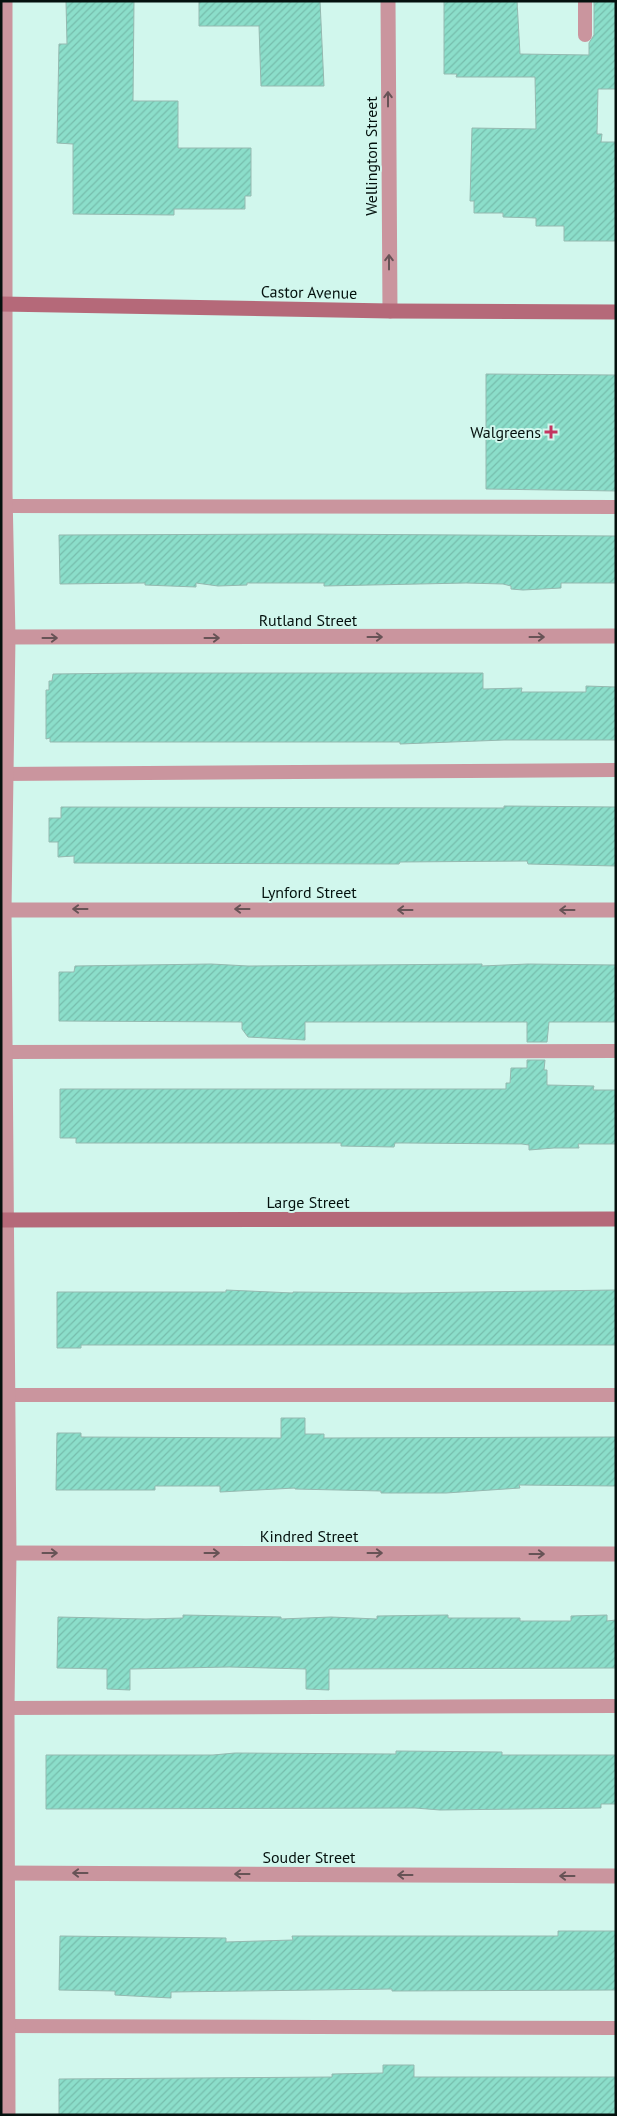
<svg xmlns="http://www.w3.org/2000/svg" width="617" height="2116" font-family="'PT Sans',sans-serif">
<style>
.building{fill:url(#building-hatch);stroke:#95b9b0}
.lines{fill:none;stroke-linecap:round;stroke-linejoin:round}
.lane{stroke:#ca959e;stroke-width:14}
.street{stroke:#ca959e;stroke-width:15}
.secondary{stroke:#b56979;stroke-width:15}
.oneway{stroke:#675356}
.poi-dot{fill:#c33561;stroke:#d1f7ed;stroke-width:2}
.labels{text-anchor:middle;stroke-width:4;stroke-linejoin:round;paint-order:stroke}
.street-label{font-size:16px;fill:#04110e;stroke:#d1f7ed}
.poi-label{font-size:16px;fill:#04110e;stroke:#d1f7ed;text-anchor:end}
</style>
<defs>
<pattern id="building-hatch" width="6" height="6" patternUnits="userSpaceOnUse" patternTransform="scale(1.25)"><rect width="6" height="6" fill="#8bdeca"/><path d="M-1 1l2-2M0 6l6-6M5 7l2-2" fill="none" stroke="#76bdac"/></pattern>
</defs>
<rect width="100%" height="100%" fill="#d1f7ed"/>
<g class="building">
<polygon points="66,1 134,1 133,101 178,101 178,148 251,148 251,196 245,196 245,209 174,209 174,215 73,214 73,144 57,143 59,44 67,44"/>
<polygon points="199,1 320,1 324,86 261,86 259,26 199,26"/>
<polygon points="444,1 517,1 520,54 589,55 589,43 594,35 594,1 616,1 616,89 598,89 597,134 602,134 601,142 616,142 616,241 564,241 564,226 536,226 536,218 503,217 503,213 474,213 474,201 470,201 472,128 536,129 535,77 456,77 457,74 444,74"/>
<polygon points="486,374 616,375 616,491 486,489"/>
<polygon points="308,534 616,536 616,583 561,583 561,588 523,590 511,589 511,586 503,584 466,583 324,586 324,583 247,583 247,585 218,586 196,583 196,587 145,585 145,583 60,584 59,535"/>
<polygon points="136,673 483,673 483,689 522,688 521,692 586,692 586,686 616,687 616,740 504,740 400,744 400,742 50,742 50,738 46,739 46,690 49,690 49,681 52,681 53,674"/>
<polygon points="504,806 616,807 616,866 528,864 527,861 400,862 399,864 74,863 74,856 58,857 58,842 49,842 49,818 61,818 61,807 504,808"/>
<polygon points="211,964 248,966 482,964 482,966 528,964 616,965 616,1022 549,1022 547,1042 527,1042 527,1022 305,1022 305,1040 248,1037 242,1029 242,1022 59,1021 59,972 74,972 75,966"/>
<polygon points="527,1060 545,1060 544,1070 547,1070 547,1085 594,1086 593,1090 616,1090 616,1144 578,1144 579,1148 554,1148 529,1150 529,1145 522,1144 405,1143 395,1143 394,1147 341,1146 341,1143 76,1143 76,1138 60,1138 60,1089 506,1089 506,1083 510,1083 511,1068 527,1068"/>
<polygon points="226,1290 293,1293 293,1292 404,1293 616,1290 616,1345 81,1345 81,1348 57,1348 57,1292 226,1292"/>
<polygon points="281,1418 305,1418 305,1434 324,1434 324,1438 616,1437 616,1486 519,1485 520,1488 446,1493 381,1493 381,1491 295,1489 295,1488 220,1492 220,1486 155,1486 155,1490 56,1490 57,1433 81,1433 81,1437 281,1438"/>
<polygon points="183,1615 281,1617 281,1619 331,1617 377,1619 377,1616 448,1615 448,1618 520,1618 520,1621 571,1621 571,1616 607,1615 607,1621 616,1620 616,1668 329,1669 329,1690 306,1689 306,1669 229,1667 130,1669 130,1690 107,1689 107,1669 57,1668 58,1617 146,1619 183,1618"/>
<polygon points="396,1751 502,1752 502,1755 616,1755 616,1804 601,1804 601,1808 440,1810 415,1808 46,1809 46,1755 213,1755 235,1753 396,1754"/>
<polygon points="558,1931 616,1931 616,1990 392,1991 392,1989 171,1992 171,1998 115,1995 115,1991 59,1990 60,1936 226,1938 226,1942 293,1940 292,1936 558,1936"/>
<polygon points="383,2065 414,2065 414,2077 616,2077 616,2115 59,2115 59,2079 332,2077 332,2074 383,2073"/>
</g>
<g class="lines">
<g class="lane">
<polyline points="585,1 585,35"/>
<polyline points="6,506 616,507"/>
<polyline points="1,774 616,770"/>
<polyline points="1,1052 616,1051"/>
<polyline points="1,1395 616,1395"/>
<polyline points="1,1708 616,1706"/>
<polyline points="1,2026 616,2028"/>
</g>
<g class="street">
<polyline points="5,1 5,492 8,637 4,910 9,1553 7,1708 8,2115"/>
<polyline points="388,1 390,311"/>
<polyline points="1,637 616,636"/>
<polyline points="1,910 616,910"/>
<polyline points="1,1553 616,1554"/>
<polyline points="1,1873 616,1876"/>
</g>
<g class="secondary">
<polyline points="1,304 390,311 616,312"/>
<polyline points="1,1220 616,1219"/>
</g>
</g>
<defs><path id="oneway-shaft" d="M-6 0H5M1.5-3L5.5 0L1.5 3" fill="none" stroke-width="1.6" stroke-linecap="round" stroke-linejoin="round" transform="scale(1.25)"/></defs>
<g class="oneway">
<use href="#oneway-shaft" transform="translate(388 99) rotate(-90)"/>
<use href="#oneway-shaft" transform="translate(389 262) rotate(-90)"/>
<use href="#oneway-shaft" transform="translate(375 637)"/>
<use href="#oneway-shaft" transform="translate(537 637)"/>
<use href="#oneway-shaft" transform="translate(50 638)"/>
<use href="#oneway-shaft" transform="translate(212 638)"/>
<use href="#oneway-shaft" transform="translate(80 909) rotate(-180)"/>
<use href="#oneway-shaft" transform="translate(242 909) rotate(-180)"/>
<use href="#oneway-shaft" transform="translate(405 910) rotate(-180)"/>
<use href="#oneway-shaft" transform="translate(567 910) rotate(-180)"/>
<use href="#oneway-shaft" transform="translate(50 1553)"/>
<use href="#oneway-shaft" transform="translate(212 1553)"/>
<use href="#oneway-shaft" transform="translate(375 1553)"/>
<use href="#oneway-shaft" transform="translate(537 1554)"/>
<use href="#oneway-shaft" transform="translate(80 1873) rotate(-180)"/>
<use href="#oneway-shaft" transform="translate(242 1874) rotate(-180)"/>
<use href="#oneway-shaft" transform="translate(405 1875) rotate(-180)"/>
<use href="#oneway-shaft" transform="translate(567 1876) rotate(-180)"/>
</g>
<path class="poi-dot" d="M548.5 424.5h5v5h5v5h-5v5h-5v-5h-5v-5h5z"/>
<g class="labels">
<g class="street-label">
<text transform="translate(371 156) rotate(-90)" y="6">Wellington Street</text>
<text transform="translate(309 292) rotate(1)" y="6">Castor Avenue</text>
<text x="308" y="626">Rutland Street</text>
<text x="309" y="898">Lynford Street</text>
<text x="308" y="1208">Large Street</text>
<text x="309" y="1542">Kindred Street</text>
<text x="309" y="1863">Souder Street</text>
</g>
<g class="poi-label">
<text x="541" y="438">Walgreens</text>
</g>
</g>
<rect width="617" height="2116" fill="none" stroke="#04110e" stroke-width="5"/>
</svg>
